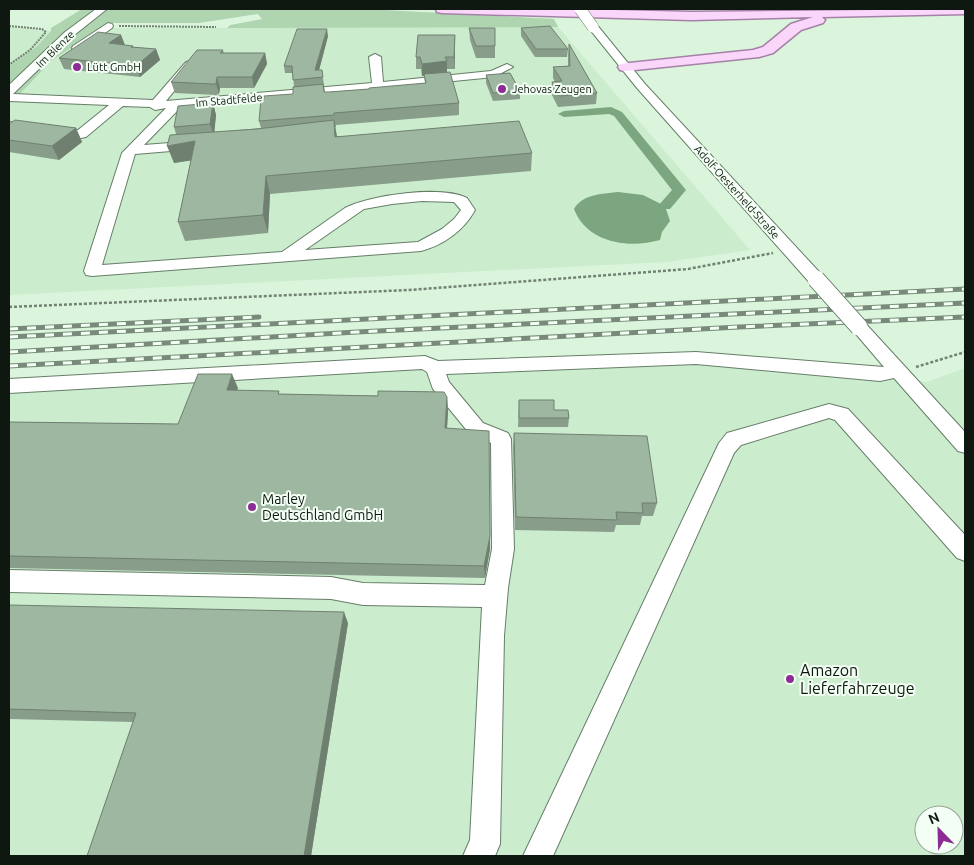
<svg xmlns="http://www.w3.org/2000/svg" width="974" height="865" font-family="Ubuntu,sans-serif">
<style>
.built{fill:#ccecce;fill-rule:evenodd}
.green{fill:#aed5b0}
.water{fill:#7ba67f}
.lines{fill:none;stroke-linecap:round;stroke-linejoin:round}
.canal{fill:#7ba67f;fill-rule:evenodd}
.minor-casing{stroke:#667e68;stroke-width:2}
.major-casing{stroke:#a581a7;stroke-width:3}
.path-far1{stroke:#718272;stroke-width:2;stroke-dasharray:2 1;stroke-linecap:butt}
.path{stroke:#718272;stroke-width:2.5;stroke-dasharray:3 2;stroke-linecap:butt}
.minor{fill:#fff;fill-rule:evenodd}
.major{fill:#fad6fb;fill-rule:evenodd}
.rail-casing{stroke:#788a7a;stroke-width:5}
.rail{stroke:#f3fef4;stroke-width:3;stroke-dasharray:9;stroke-linecap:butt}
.minor-bridge-far1-casing{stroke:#667e68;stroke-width:12;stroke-linecap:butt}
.minor-bridge-casing{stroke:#667e68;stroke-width:19;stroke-linecap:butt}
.minor-bridge-far1{stroke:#fff;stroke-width:11}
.minor-bridge{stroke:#fff;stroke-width:17}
.wall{fill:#889d8a}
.shaded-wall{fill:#6f8070}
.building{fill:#9eb7a0;stroke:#6f8070}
.poi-dot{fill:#8c2c94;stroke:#f3fef4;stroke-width:2}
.labels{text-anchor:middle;stroke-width:4;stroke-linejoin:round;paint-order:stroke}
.far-street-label{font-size:11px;fill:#0f1810;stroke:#f3fef4}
.far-poi-label{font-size:11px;fill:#0f1810;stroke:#f3fef4;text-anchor:start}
.poi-label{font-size:14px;fill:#0f1810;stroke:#f3fef4;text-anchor:start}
.near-poi-label{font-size:16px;fill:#0f1810;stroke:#f3fef4;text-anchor:start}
</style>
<rect width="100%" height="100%" fill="#dbf5dd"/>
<g class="built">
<polygon points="9,27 13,27 51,31 37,46 9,67"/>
<polygon points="558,27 750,250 667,262 9,295 9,94 19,94 50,62 99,28"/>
<path d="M658,352l269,30 38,-14v488h-956v-471zM924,815h30v30h-30z"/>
</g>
<polygon class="green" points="82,9 367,9 554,19 558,27 227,28 230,25 262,19 258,14 199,23 107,23 50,62 19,95 9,94 9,67 37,46 51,31 51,28"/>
<path class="water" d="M618,192l25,3 22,11 5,15 -8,11 -2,8c-31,9 -73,3 -86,-31 9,-15 27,-15 44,-17z"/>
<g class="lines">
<polygon class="canal" points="611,107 622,112 686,190 670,209 660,209 658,206 672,190 614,116 609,114 564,117 558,114 564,111"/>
<g class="minor-casing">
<g id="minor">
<path d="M96,9h11l-34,27 -60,58 140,6 33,-38 4,-1 6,3 -30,37 206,-18 -3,-26 6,-3 6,3 2,25 108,-11 16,-7 6,3 -19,10 -314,31 -36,37 51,-4 7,4 -7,4 -60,5 -33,111 180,-13 63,-44c24,-13 97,-23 122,-10l8,12c-11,20 -31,35 -54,41l-329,25 -6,-1 -2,-4 38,-118 44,-45 -11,2 -5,-3 -27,-1 -37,31 -5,1 -72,-8v-8l69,8 31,-25 -100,-4v-16l56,-53zM422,201l32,1 7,8 -7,9 -12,10 -24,13 -113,8 59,-41 28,-5z"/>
<polygon points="108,23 112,24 113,26 112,28 81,50 73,50 72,48 73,46"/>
<polygon points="593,24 597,25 645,84 822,275 824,279 822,283 810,283 637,88 588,27"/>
<polygon points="859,321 865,323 965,432 965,453 958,451 894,378 880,381 696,364 446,374 449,382 483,423 508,433 511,439 514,549 508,588 504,636 500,844 495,856 463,856 470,840 482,607 363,605 331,599 9,592 9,570 331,577 363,583 485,585 492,549 491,443 469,433 433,389 427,372 422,369 9,393 9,379 425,356 438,361 696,352 884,367 850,327 853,323"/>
<polygon points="829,404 848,409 965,535 965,561 957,558 835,420 829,418 741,445 734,453 553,856 523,856 719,443 727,433"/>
</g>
</g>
<g class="major-casing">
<polygon id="major" points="436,9 573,9 691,12 965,9 965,14 822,17 825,20 823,23 801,30 773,53 759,57 625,71 620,70 618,67 620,64 753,50 763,47 791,24 813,17 691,20 442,13 437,12"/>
</g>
<g class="path-far1">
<polyline points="9,26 42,29 46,32 30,50 9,65"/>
<polyline points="119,26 216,27"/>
</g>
<g class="path">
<polyline points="9,307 409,290 688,269 773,253"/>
<polyline points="916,367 965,352"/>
</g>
<use href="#minor" class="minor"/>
<use href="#major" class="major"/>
<g class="rail-casing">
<g id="rail">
<polyline points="9,329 259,317"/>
<polyline points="9,337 965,289"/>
<polyline points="9,352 357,332 965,303"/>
<polyline points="9,366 739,327 965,317"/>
</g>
</g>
<use href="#rail" class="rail"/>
<g class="minor-bridge-far1-casing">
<polyline id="minor-bridge-far1" points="580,9 593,27"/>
</g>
<g class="minor-bridge-casing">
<polyline id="minor-bridge" points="816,279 859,327"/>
</g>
<use href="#minor-bridge-far1" class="minor-bridge-far1"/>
<use href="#minor-bridge" class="minor-bridge"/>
</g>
<g class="wall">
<polygon points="469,28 495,46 495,58 476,58 470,40"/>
<polygon points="521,28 568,49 567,57 535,57 521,36"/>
<polygon points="121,35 125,45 133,47 156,49 160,60 140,77 64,69 59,58"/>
<polygon points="455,35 455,69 447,69 447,72 459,103 459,115 336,125 336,127 335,127 337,136 532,153 531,171 270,194 268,233 185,241 178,222 191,160 174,163 176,134 174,127 213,103 216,115 214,132 261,128 259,121 293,94 294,87 293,73 285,73 284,66 328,36 319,70 323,78 325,92 329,92 369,89 425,83 424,76 422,76 421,69 416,69 416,57"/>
<polygon points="569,44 597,93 596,104 558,107 551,93 552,82 555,82 553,78 553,67 568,66 568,55"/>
<polygon points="223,50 224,53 265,53 267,64 254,88 220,88 219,94 216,95 175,93 171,82"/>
<polygon points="486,75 520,91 520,99 493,101 486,83"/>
<polygon points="9,124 76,128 82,142 59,160 9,152"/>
<polygon points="238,388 237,390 280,394 447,397 448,411 447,429 490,549 485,578 9,568 9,422 178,424"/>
<polygon points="519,400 554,410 569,418 568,427 518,427"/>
<polygon points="514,433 657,503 653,516 642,516 640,525 616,525 614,532 515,530 513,447"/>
<polygon points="9,605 348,623 311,856 87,856 133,722 9,719"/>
</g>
<g class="shaded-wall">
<polygon points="327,29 328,36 317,78 315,70"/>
<polygon points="121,35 125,46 109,43"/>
<polygon points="455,35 455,69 454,57"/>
<polygon points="156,49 160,60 140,77 136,66"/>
<polygon points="265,53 267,64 254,88 252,77"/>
<polygon points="447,61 447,74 422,76 422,64"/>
<polygon points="217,77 220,88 219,94 216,84"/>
<polygon points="213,103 216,115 214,137 210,124"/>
<polygon points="334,120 337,137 335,137"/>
<polygon points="76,128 82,142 59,160 52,146"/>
<polygon points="195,141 201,159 174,163 167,146"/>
<polygon points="266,176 270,194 268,233 263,215"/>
<polygon points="232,374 238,388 232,403 227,390"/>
<polygon points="447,397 448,411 446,442 445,428"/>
<polygon points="490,536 490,549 485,578 484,566"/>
<polygon points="344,612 348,623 311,856 304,856"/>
</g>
<g class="building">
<polygon points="550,26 568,49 536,49 521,28"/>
<polygon points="469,28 495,28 495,46 476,46"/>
<polygon points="297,29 327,29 315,70 322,70 323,77 293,80 292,66 284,66"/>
<polygon points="98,32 121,35 109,43 133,46 131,47 156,49 136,66 59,58"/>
<polygon points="418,35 455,35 454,57 445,57 447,61 422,64 420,57 416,57"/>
<polygon points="569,44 597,93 559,96 552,82 562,81 553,67 570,66"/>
<polygon points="197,50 223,50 220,53 265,53 252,77 217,77 216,84 213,84 171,82"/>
<polygon points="450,72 459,103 334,113 334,115 259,121 261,99 264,99 264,96 293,94 293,87 323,84 324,92 329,92 369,89 369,88 426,83 424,74"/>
<polygon points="510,73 520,91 493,93 486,75"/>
<polygon points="213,103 210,124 174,127 178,106"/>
<polygon points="15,120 76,128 52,146 9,140 9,124"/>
<polygon points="334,120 335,137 519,121 532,153 266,176 263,215 178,222 195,141 167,146 170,135 257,129"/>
<polygon points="198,374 232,374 227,390 279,391 278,394 378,396 378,391 444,392 447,397 445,428 489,431 490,536 484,566 9,556 9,422 178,424"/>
<polygon points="519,400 554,400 554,410 568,410 569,418 519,418"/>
<polygon points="514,433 647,436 657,503 642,503 643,513 616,512 617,520 516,517"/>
<polygon points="9,605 344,612 304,856 87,856 136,713 9,709"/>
</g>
<g class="poi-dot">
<circle cx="77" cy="67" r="5"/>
<circle cx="502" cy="89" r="5"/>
<circle cx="252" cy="507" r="5"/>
<circle cx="790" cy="679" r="5"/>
</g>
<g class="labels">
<g class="far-street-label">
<text transform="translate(55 49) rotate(-44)" y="4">Im Blenze</text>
<text transform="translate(229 100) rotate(-5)" y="4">Im Stadtfelde</text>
<text transform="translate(737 192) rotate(48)" y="4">Adolf-Oesterheld-Straße</text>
</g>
<g class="far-poi-label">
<text x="87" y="71">Lütt GmbH</text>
<text x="512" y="93">Jehovas Zeugen</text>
</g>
<g class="poi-label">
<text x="262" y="504">Marley<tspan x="262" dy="16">Deutschland GmbH</tspan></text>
</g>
<g class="near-poi-label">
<text x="800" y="676">Amazon<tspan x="800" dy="18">Lieferfahrzeuge</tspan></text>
</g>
</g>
<rect width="974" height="865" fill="none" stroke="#0f1810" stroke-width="20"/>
<g transform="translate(939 830) rotate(337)"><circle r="24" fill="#f3fef4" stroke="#98a299"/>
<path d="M0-4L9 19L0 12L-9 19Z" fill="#8c2c94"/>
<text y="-8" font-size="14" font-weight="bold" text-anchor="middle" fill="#0f1810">N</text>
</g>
</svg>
